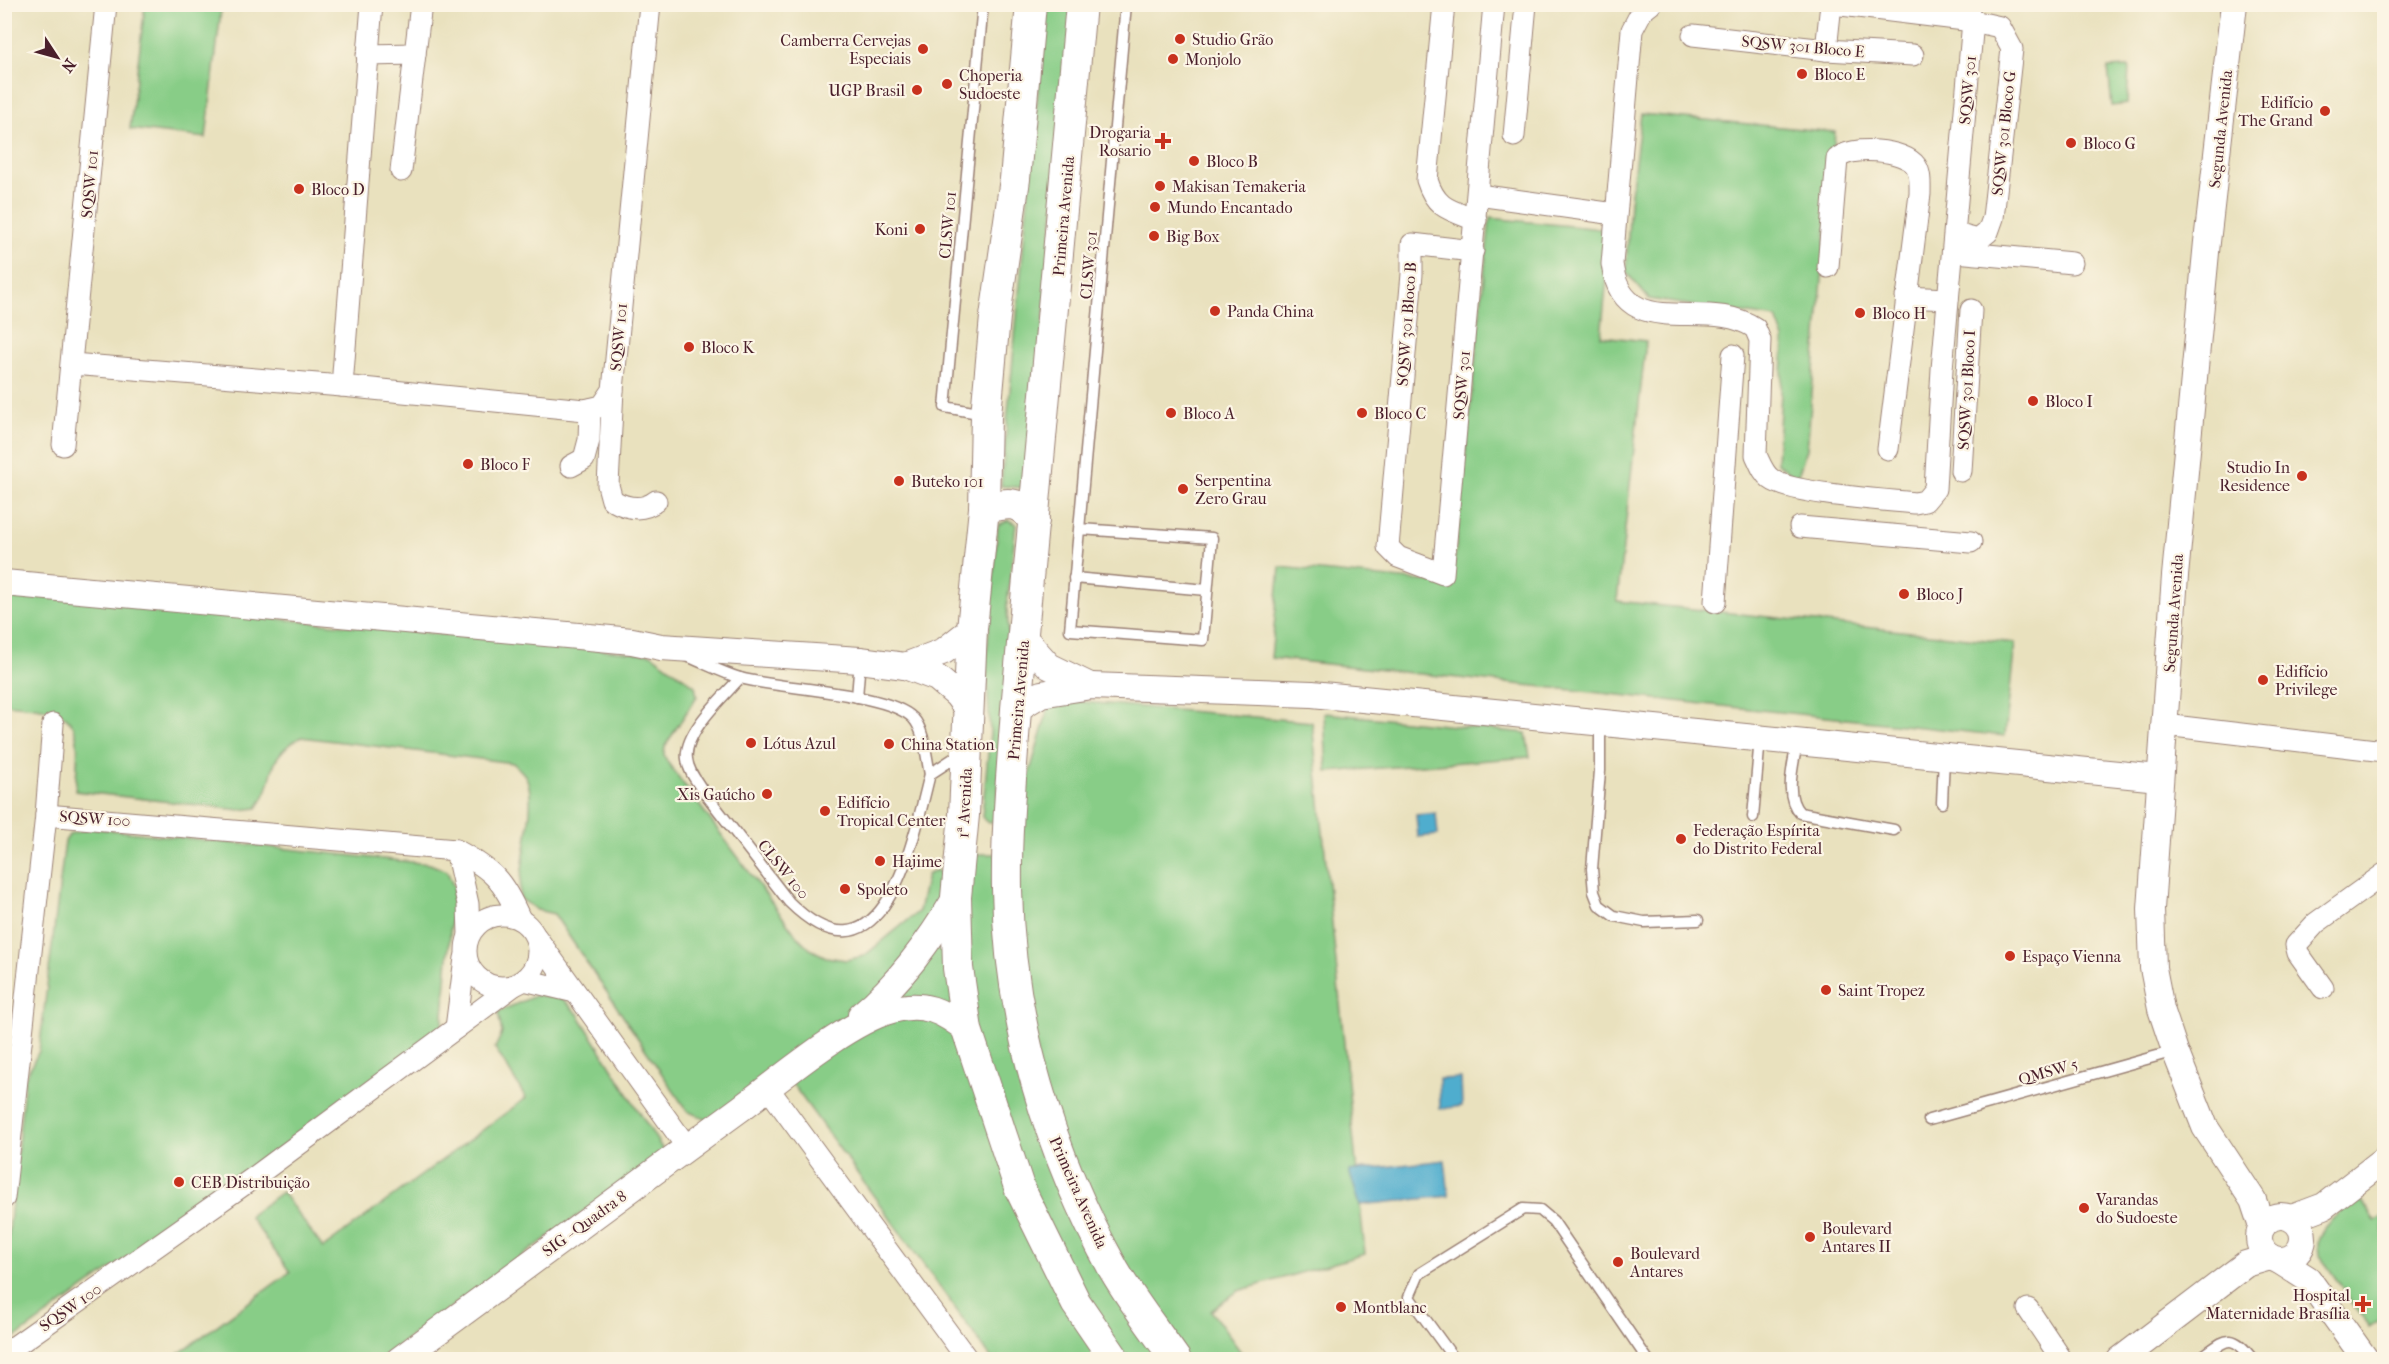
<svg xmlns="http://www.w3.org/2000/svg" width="2389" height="1364" font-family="'IM FELL French Canon',serif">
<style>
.green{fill:#88cd87;stroke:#697659;stroke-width:1.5}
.water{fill:#4fadce;stroke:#4c667c;stroke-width:1.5}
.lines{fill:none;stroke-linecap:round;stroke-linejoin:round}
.service-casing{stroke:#9a8074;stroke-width:13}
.minor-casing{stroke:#9a8074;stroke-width:23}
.tertiary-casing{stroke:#9a8074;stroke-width:28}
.secondary-casing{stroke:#9a8074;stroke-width:32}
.service{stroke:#fff;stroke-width:10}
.minor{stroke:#fff;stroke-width:21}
.tertiary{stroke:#fff;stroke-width:26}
.secondary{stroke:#fff;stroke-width:30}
.poi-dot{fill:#c8321e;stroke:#fcf5e5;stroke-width:2}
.labels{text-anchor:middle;stroke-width:4.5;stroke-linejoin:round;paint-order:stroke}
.poi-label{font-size:16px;fill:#4a1f2b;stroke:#fcf5e5;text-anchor:start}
.street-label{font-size:16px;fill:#4a1f2b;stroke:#fcf5e5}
</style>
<rect width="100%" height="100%" fill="#fcf5e5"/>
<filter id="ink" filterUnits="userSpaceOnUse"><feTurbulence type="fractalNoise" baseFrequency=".0167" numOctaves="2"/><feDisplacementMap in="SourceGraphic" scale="12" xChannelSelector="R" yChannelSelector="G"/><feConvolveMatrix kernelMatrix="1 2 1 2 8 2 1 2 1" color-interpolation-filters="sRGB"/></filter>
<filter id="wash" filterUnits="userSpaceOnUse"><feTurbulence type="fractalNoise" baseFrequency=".008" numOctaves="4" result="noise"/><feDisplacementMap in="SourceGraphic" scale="24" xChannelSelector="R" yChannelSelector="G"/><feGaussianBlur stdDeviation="1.35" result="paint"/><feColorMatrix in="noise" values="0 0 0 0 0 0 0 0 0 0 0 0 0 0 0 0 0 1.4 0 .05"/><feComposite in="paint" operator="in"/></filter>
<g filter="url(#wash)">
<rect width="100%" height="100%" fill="#e9e1be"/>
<g class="green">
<polygon points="145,5 221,10 206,138 130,129"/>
<polygon points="1046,5 1073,5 1028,488 1001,486"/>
<polygon points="2129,67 2127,104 2112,106 2108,68"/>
<polygon points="1641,114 1835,132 1807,449 1797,478 1777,463 1784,339 1776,318 1649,299 1626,272 1630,202"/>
<polygon points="1490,218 1612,230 1601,336 1646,341 1617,601 2015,643 2005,736 1271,658 1280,567 1452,584"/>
<polygon points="1008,520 1016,524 1007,606 1009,641 996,821 989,823 982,817 990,733 986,663 998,525"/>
<path d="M4,593l647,61 44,32 2,10 -32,50 -1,9 4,8 128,172 14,14 16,8 20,3 18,-4 55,-45 8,-36 9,-5 8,6 2,20 -65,96 -172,129 -22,-10 -133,-197 -17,-4 -17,-12c-2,-32 19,-95 6,-121 -3,-5 -9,-10 -13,-14l-212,-26c-40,23 -21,39 -44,71l-17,2 -165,-19c7,-75 4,-81 -70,-87z"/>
<polygon points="1051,699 1312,722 1365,1254 1238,1291 1211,1311 1246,1359 992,1359 788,1078 884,1002 975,854 1006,854"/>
<polygon points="1324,713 1526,733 1530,757 1327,772"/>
<polygon points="91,828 430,864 447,871 454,888 442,1027 436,1037 16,1337 7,1337 5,1270 25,1078 39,1051 65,841 70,834"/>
<polygon points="537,995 563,999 578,1014 665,1153 379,1359 170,1360 290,1272 249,1216 282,1192 323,1248 526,1098 495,1048 502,1033 498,1012"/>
<path d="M2360,1198l15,24 9,-6v101l-15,10 -50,-73c-7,-27 22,-41 41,-56z"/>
</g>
<g class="water">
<polygon points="1436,813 1438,835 1418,837 1416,815"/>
<polygon points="1461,1078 1462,1106 1440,1109 1439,1079"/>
<polygon points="1445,1160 1449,1196 1360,1205 1349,1171"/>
</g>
</g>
<g filter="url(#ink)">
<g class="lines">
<g class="service-casing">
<g id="service">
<polyline points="983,4 945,407 984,414"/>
<polyline points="1973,21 1975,4"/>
<polyline points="1080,529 1212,538 1203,640 1070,630 1126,4"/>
<polyline points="1074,578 1207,590"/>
<path d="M689,657c17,7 34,16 51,21 39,11 147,14 173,40 12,13 13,39 17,56"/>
<path d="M740,678c-16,18 -57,55 -53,81 1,11 8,20 14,29l88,114c95,94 124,-62 141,-128l32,-21"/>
<polyline points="857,697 860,660"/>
<polyline points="1600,722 1600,771 1592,869 1594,892 1599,905 1614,916 1644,922 1698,920"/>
<path d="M1797,742c-3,21 -14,54 3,71l94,17"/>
<polyline points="1942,803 1944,757"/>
<polyline points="1753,817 1760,738"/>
<polyline points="1929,1120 2175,1051"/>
<polyline points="1455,1360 1409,1297 1419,1274 1523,1209 1540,1210 1553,1221 1648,1360"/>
<path d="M2197,1360c28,-18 32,-32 56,0"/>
</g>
</g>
<g class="minor-casing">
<g id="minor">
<polyline points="372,4 342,386 585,410 602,406 613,390 650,4"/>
<path d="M1444,4l-17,176c9,29 23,30 49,40"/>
<path d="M1651,4l-9,7 -10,19 -20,234c11,82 95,30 143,64l5,12 -4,115c4,8 7,18 15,24 19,15 116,21 144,24l10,-2 10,-12 7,-120 31,-348"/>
<polyline points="1833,4 1973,21 2000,27 2012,49 1993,218 1988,232 1978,240 1955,234"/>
<polyline points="1693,35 1826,50 1913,55"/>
<polyline points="1826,50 1831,4"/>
<polyline points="367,55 415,54"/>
<polyline points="1514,136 1526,4"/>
<polyline points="401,171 421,4"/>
<polyline points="1478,195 1615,214"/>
<polyline points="1473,251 1412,244 1412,274 1388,547 1398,557 1443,574 1494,4"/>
<polyline points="1956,252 2072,263"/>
<path d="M1828,267l9,-108c13,-14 68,-10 79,7 5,8 4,18 4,28l-32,255"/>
<polyline points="1906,297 1948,299"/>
<polyline points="72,364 342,386"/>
<path d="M613,390l-5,95 4,15c14,8 30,12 44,1"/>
<polyline points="63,445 106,4"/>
<polyline points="571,466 584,459 589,440 590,409"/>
<polyline points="1961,471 1971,310"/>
<polyline points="1800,527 1971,542"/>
<polyline points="1715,602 1733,355"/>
<polyline points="2165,725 2384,751"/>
<polyline points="46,815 53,724"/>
<polyline points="456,850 468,904 469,934"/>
<circle cx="502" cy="951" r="36"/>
<polyline points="536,937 687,1147"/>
<polyline points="524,980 575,992"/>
<polyline points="2323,988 2298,953 2296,945 2316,923 2384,874"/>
<polyline points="456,1028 465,958"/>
<polyline points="768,1088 968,1360"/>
<path d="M4,1198l42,-383 410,35c37,20 47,30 64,69"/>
<polyline points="2028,1309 2062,1360"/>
<polyline points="4,1354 256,1176 513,986"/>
</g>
</g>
<g class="tertiary-casing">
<g id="tertiary">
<polyline points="2234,4 2207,242 2175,576 2151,909 2153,968 2161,1009 2175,1051 2205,1127 2253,1200 2262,1227"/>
<polyline points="4,583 632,641 661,647 860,660 905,666 937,678 957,695 967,709"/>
<polyline points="1024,638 1049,666 1088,685"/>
<polyline points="905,666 944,651 972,629"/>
<polyline points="1016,709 1041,694 1091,686 1312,694 2159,778"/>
<path d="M861,1015c40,-34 69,-74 95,-118"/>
<circle cx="2281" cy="1238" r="22"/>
<polyline points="2292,1218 2324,1206 2384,1160"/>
<polyline points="2278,1260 2308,1279 2366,1360"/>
<path d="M399,1360c114,-84 227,-168 341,-251 39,-29 107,-87 152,-99 31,-9 51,1 75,20"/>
<polyline points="2120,1360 2246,1264 2270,1257"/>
</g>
</g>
<g class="secondary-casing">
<g id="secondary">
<polyline points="1031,4 1015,179 995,317 986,415 984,508 972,629 964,815 956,897 958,968 967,1030 1019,1187 1076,1303 1115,1360"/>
<path d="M1081,4l-65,705c-4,60 -10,120 -9,180 2,133 43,266 107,381 18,31 41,60 62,90"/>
<path d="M984,508c24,-5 34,-9 50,13"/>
</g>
</g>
<use href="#service" class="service"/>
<use href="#minor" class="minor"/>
<use href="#tertiary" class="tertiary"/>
<use href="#secondary" class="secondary"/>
</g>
</g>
<g class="poi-dot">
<circle cx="1180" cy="39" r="6"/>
<circle cx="923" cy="49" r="6"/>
<circle cx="1173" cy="59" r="6"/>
<circle cx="1802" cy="74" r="6"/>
<circle cx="947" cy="84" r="6"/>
<circle cx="917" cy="90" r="6"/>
<circle cx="2325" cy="111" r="6"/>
<path d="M1160 132h6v6h6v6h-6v6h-6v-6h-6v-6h6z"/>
<circle cx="2071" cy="143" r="6"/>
<circle cx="1194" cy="161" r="6"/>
<circle cx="1160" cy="186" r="6"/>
<circle cx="299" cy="189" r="6"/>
<circle cx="1155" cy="207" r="6"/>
<circle cx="920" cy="229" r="6"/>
<circle cx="1154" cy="236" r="6"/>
<circle cx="1215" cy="311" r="6"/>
<circle cx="1860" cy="313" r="6"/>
<circle cx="689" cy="347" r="6"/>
<circle cx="2033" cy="401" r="6"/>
<circle cx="1171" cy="413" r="6"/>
<circle cx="1362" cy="413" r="6"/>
<circle cx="468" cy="464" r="6"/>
<circle cx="2302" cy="476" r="6"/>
<circle cx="899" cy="481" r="6"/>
<circle cx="1183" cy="489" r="6"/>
<circle cx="1904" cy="594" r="6"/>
<circle cx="2263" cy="680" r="6"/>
<circle cx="751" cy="743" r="6"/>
<circle cx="889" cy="744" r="6"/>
<circle cx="767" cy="794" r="6"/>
<circle cx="825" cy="811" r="6"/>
<circle cx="1681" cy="839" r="6"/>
<circle cx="880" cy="861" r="6"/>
<circle cx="845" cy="889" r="6"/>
<circle cx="2010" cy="956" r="6"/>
<circle cx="1826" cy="990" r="6"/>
<circle cx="179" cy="1182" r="6"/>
<circle cx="2084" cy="1208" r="6"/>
<circle cx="1810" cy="1237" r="6"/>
<circle cx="1618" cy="1262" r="6"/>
<path d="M2360 1295h6v6h6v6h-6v6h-6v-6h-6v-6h6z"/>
<circle cx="1341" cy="1307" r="6"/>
</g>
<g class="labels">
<g class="poi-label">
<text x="1192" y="45">Studio Grão</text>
<text x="911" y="46" text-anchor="end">Camberra Cervejas<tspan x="911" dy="18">Especiais</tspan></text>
<text x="1185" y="65">Monjolo</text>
<text x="1814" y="80">Bloco E</text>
<text x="959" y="81">Choperia<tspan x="959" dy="18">Sudoeste</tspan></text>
<text x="905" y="96" text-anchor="end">UGP Brasil</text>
<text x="2313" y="108" text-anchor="end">Edifício<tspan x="2313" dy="18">The Grand</tspan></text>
<text x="1151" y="138" text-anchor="end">Drogaria<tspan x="1151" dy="18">Rosario</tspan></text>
<text x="2083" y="149">Bloco G</text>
<text x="1206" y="167">Bloco B</text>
<text x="1172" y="192">Makisan Temakeria</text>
<text x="311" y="195">Bloco D</text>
<text x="1167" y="213">Mundo Encantado</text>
<text x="908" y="235" text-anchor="end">Koni</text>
<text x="1166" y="242">Big Box</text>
<text x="1227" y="317">Panda China</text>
<text x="1872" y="319">Bloco H</text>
<text x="701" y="353">Bloco K</text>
<text x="2045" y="407">Bloco I</text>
<text x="1183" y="419">Bloco A</text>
<text x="1374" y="419">Bloco C</text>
<text x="480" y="470">Bloco F</text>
<text x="2290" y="473" text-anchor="end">Studio In<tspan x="2290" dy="18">Residence</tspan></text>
<text x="1195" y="486">Serpentina<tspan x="1195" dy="18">Zero Grau</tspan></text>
<text x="911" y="487">Buteko 101</text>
<text x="1916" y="600">Bloco J</text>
<text x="2275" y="677">Edifício<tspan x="2275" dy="18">Privilege</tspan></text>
<text x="763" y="749">Lótus Azul</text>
<text x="901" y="750">China Station</text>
<text x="755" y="800" text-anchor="end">Xis Gaúcho</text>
<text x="837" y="808">Edifício<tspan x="837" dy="18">Tropical Center</tspan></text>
<text x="1693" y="836">Federação Espírita<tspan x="1693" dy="18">do Distrito Federal</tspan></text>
<text x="892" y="867">Hajime</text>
<text x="857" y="895">Spoleto</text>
<text x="2022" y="962">Espaço Vienna</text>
<text x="1838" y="996">Saint Tropez</text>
<text x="191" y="1188">CEB Distribuição</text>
<text x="2096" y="1205">Varandas<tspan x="2096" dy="18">do Sudoeste</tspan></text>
<text x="1822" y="1234">Boulevard<tspan x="1822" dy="18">Antares II</tspan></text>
<text x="1630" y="1259">Boulevard<tspan x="1630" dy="18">Antares</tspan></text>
<text x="2350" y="1301" text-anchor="end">Hospital<tspan x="2350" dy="18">Maternidade Brasília</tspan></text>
<text x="1353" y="1313">Montblanc</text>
</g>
<g class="street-label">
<text transform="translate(1803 46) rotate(5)" y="6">SQSW 301 Bloco E</text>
<text transform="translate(1967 90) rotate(-85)" y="6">SQSW 301</text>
<text transform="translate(2220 129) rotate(-84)" y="6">Segunda Avenida</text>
<text transform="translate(2003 133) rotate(-84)" y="6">SQSW 301 Bloco G</text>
<text transform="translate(89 184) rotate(-85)" y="6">SQSW 101</text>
<text transform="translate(1063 216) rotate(-85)" y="6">Primeira Avenida</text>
<text transform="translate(947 225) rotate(-85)" y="6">CLSW 101</text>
<text transform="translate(1088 265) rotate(-85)" y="6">CLSW 301</text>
<text transform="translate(1406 324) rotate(-86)" y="6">SQSW 301 Bloco B</text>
<text transform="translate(618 337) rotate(-85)" y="6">SQSW 101</text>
<text transform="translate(1461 385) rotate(-85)" y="6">SQSW 301</text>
<text transform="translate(1966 390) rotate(-87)" y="6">SQSW 301 Bloco I</text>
<text transform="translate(2173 613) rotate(-86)" y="6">Segunda Avenida</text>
<text transform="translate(1018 700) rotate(-85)" y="6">Primeira Avenida</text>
<text transform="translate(964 803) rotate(-87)" y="6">1ª Avenida</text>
<text transform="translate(95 818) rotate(4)" y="6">SQSW 100</text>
<text transform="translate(784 869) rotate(51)" y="6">CLSW 100</text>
<text transform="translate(2048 1071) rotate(-16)" y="6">QMSW 5</text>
<text transform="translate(1079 1192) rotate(66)" y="6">Primeira Avenida</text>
<text transform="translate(584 1223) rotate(-36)" y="6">SIG - Quadra 8</text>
<text transform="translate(70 1307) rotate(-35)" y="6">SQSW 100</text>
</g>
</g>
<rect width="2389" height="1364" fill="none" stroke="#fcf5e5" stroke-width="24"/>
<g transform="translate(57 57) rotate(126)" stroke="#fcf5e5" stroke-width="4.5" paint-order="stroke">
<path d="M0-4.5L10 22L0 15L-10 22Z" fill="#4a1f2b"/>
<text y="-9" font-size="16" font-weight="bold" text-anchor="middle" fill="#4a1f2b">N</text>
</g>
</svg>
